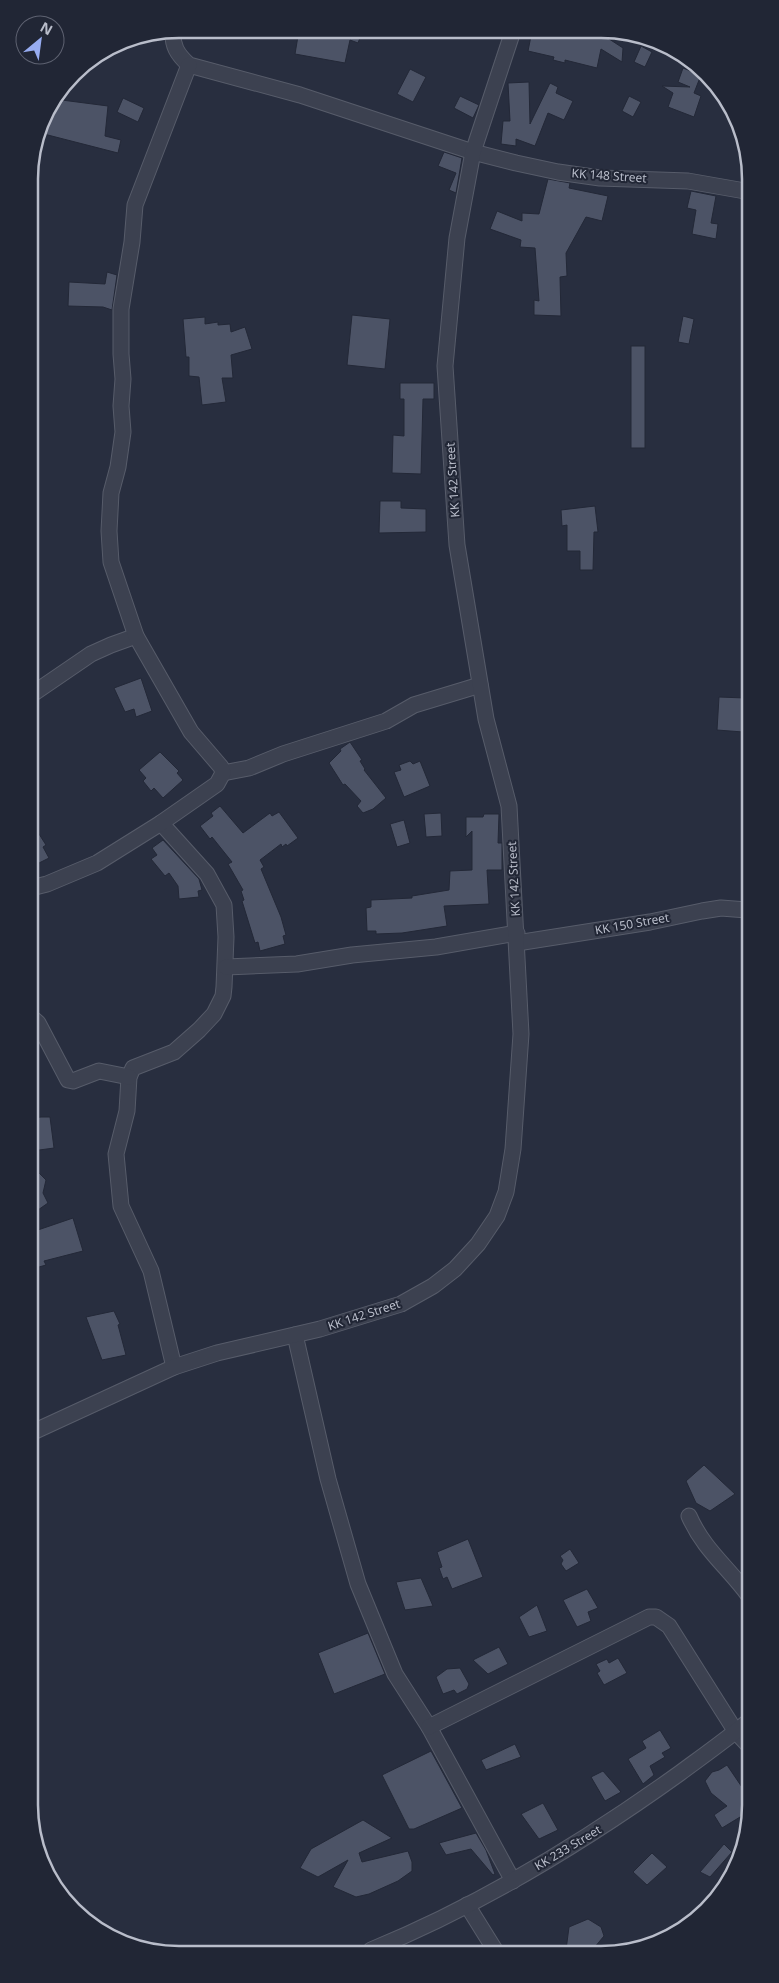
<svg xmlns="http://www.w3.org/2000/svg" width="779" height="1983" font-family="'Noto Sans',sans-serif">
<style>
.building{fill:#4c5366;stroke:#232837}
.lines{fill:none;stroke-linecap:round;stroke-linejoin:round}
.street-casing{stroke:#575c6a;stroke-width:17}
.street{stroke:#3c4150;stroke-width:15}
.labels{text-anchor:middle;stroke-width:4;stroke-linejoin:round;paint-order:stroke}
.street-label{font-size:12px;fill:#b9bdca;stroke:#212635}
.rim{fill:none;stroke:#b9bdca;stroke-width:2.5}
</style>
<rect width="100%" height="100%" fill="#282e3f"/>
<g class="building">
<polygon points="299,30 325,31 363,30 358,43 350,40 345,63 295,54"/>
<polygon points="532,31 605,31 603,35 623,48 622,62 601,49 597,68 565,60 565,63 553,60 554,57 528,51"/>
<polygon points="641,46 652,52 645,67 634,62"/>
<polygon points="683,68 701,75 694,93 701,96 694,117 668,107 673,93 662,86 690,87 678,82"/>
<polygon points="410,69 426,77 413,102 397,94"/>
<polygon points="529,82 530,124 550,83 558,87 556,93 573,101 564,120 548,113 535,146 516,139 516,146 501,144 503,121 510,121 508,83"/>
<polygon points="460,96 479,105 473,118 454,108"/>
<polygon points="629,96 641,102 633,117 622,111"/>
<polygon points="123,98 144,108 138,122 117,112"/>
<polygon points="54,99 108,106 105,136 121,140 118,153 40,133 45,111"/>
<polygon points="444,152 462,158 456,193 449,190 456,173 438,166"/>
<polygon points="548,179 570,183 569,188 608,196 602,221 586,217 566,253 567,276 560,277 561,316 534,315 534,300 539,301 535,248 520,247 521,240 490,229 497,211 522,221 522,213 539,214"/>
<polygon points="691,191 716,196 711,223 718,224 716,239 692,234 696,210 687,208"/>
<polygon points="107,272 117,275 112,310 103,307 68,306 69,282 105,284"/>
<polygon points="352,315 390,319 385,369 347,365"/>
<polygon points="683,316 694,319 689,344 678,342"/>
<polygon points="205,317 205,324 218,322 218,325 230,324 231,332 245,327 252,349 231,355 233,378 222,378 226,402 202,405 199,377 189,376 189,357 186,357 183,319"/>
<rect x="631" y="346" width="14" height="102"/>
<polygon points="400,383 434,383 434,399 423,399 421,474 392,473 393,435 404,436 404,399 400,399"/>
<polygon points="380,501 401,501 401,508 426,509 426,532 379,533"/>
<polygon points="595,506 598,532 594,532 593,570 580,570 580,551 567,551 567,525 562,526 561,510"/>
<polygon points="141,678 152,711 136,717 134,709 125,712 114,688"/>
<polygon points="719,697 745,698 743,732 717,730"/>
<polygon points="350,742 362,760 360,761 365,769 364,770 386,798 373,809 363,813 357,806 361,801 345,784 343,785 329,763 341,751 340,749"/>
<polygon points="160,752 179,771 177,773 183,780 163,798 154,788 151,791 143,781 146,778 139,770"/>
<polygon points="410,761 413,764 420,761 430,786 404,797 394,772 401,770 399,765"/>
<polygon points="220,806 243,833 270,813 272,816 279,812 298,838 287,846 286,844 282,847 281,844 260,860 264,867 261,869 281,917 286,935 283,936 285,944 260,951 258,942 255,943 242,901 244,900 241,891 243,890 228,864 232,862 212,837 210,839 200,826 213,816 211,813"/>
<polygon points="441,813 442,836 426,837 424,814"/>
<polygon points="484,814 499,814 498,843 502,843 502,870 487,870 489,904 444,906 447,926 402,933 376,934 376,931 367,931 366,908 371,907 371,900 412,898 412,896 449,890 450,871 472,870 472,831 466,837 466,817 483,817"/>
<polygon points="404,820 410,843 397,847 390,824"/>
<polygon points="31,825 37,836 39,834 46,845 43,847 49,858 31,867"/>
<polygon points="163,840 199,879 202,890 198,891 199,897 179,899 178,886 169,873 165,876 151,859 157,855 152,848"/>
<polygon points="41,1117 50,1117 54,1148 32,1151 32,1118"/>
<polygon points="32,1166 46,1180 43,1193 48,1203 38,1210 36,1218 32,1217"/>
<polygon points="73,1218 83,1251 44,1261 46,1265 32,1269 32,1232"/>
<polygon points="114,1311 120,1324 118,1325 126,1355 102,1360 86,1317"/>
<polygon points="704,1465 735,1494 710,1511 696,1503 686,1481"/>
<polygon points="468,1539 483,1577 452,1589 447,1577 443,1579 439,1568 442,1567 437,1552"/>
<polygon points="570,1549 579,1563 566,1571 561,1564 563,1560 560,1556"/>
<polygon points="421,1578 433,1606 405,1610 396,1582"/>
<polygon points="587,1589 598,1608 588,1612 591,1621 577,1627 563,1600"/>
<polygon points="537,1605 547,1631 529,1637 519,1617"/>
<polygon points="368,1633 385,1674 334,1694 318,1653"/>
<polygon points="499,1647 508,1664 488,1674 473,1660"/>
<polygon points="618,1658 627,1673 604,1685 597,1673 600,1671 596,1664 607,1659 609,1663"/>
<polygon points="460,1668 469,1684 467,1689 457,1694 454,1690 443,1694 436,1677 447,1669"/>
<polygon points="660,1730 671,1748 662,1753 665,1757 650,1766 654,1775 643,1784 628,1759 646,1748 642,1741"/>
<polygon points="515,1744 521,1757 486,1770 481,1760"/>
<polygon points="431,1751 462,1808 414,1829 409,1829 382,1775"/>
<polygon points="727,1765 750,1799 750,1811 722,1828 714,1815 727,1806 711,1793 705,1781 712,1772 719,1770"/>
<polygon points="603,1771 621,1792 605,1801 591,1777"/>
<polygon points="543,1803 558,1830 539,1839 521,1814"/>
<polygon points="363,1820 392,1838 359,1853 362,1862 408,1851 412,1862 412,1871 398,1881 369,1894 356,1897 333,1887 348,1860 318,1877 300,1868 311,1849"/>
<polygon points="476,1833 486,1850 495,1874 493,1875 471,1849 446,1855 439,1843"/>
<polygon points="724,1844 732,1852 710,1877 700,1872"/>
<polygon points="652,1853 667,1867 647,1885 633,1872"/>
<polygon points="588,1919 601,1927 604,1936 594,1948 589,1949 566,1950 569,1927"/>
</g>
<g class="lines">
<g class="street-casing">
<g id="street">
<path d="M173,30c-1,16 4,24 16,35l111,30 173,57 43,11 42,9 42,6 88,3 57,10"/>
<polyline points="31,695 91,654 111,645 136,636"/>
<polyline points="223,773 249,768 283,754 386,721 414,705 480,685"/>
<polyline points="161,823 207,874 224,905 226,937 224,987 223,996 214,1014 199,1030 174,1052 133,1068 129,1077 127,1111 116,1154 121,1206 151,1271 174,1367"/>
<polyline points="31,888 47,884 97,863 161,823 217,784 223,773 221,767 191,732 136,636 111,562 109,531 111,493 118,467 123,432 121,406 123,379 121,354 121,309 132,242 135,205 189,65"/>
<polyline points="517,943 650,922 702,911 721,908 747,910"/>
<polyline points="226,967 297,964 352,955 436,947 517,933"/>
<polyline points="31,1017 38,1023 68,1080 73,1081 99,1071 129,1077"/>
<polyline points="295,1335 328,1479 358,1584 395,1674 429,1727 513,1881"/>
<polyline points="33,1432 174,1367 217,1353 320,1329 401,1304 433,1286 455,1269 478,1244 497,1216 506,1192 513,1149 521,1034 509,806 486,719 457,545 445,366 457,238 473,152 513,31"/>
<path d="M689,1516c15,34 39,51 60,80"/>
<polyline points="429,1727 649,1617 656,1617 669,1626 736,1732 750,1747"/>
<polyline points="467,1905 495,1950"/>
<path d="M371,1950c110,-45 213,-108 309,-177 23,-17 47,-34 70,-53"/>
</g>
</g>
<use href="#street" class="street"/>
</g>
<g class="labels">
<g class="street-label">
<text transform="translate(609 176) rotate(4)" y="4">KK 148 Street</text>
<text transform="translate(453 480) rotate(-94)" y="4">KK 142 Street</text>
<text transform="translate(514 879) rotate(-93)" y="4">KK 142 Street</text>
<text transform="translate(632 924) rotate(-10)" y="4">KK 150 Street</text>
<text transform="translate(364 1315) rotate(-18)" y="4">KK 142 Street</text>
<text transform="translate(568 1848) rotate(-31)" y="4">KK 233 Street</text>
</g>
</g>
<path d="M0 0H779V1983H0ZM179 38H601A141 141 0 0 1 742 179V1805A141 141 0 0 1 601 1946H179A141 141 0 0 1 38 1805V179A141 141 0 0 1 179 38Z" fill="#212635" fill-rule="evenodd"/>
<path class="rim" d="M179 38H601A141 141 0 0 1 742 179V1805A141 141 0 0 1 601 1946H179A141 141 0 0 1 38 1805V179A141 141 0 0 1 179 38Z"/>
<g transform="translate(40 40) rotate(29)"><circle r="24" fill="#212635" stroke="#5e6271"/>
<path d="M0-4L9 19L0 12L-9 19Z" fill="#97acf1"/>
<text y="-8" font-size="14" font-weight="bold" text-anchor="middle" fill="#b9bdca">N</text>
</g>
</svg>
